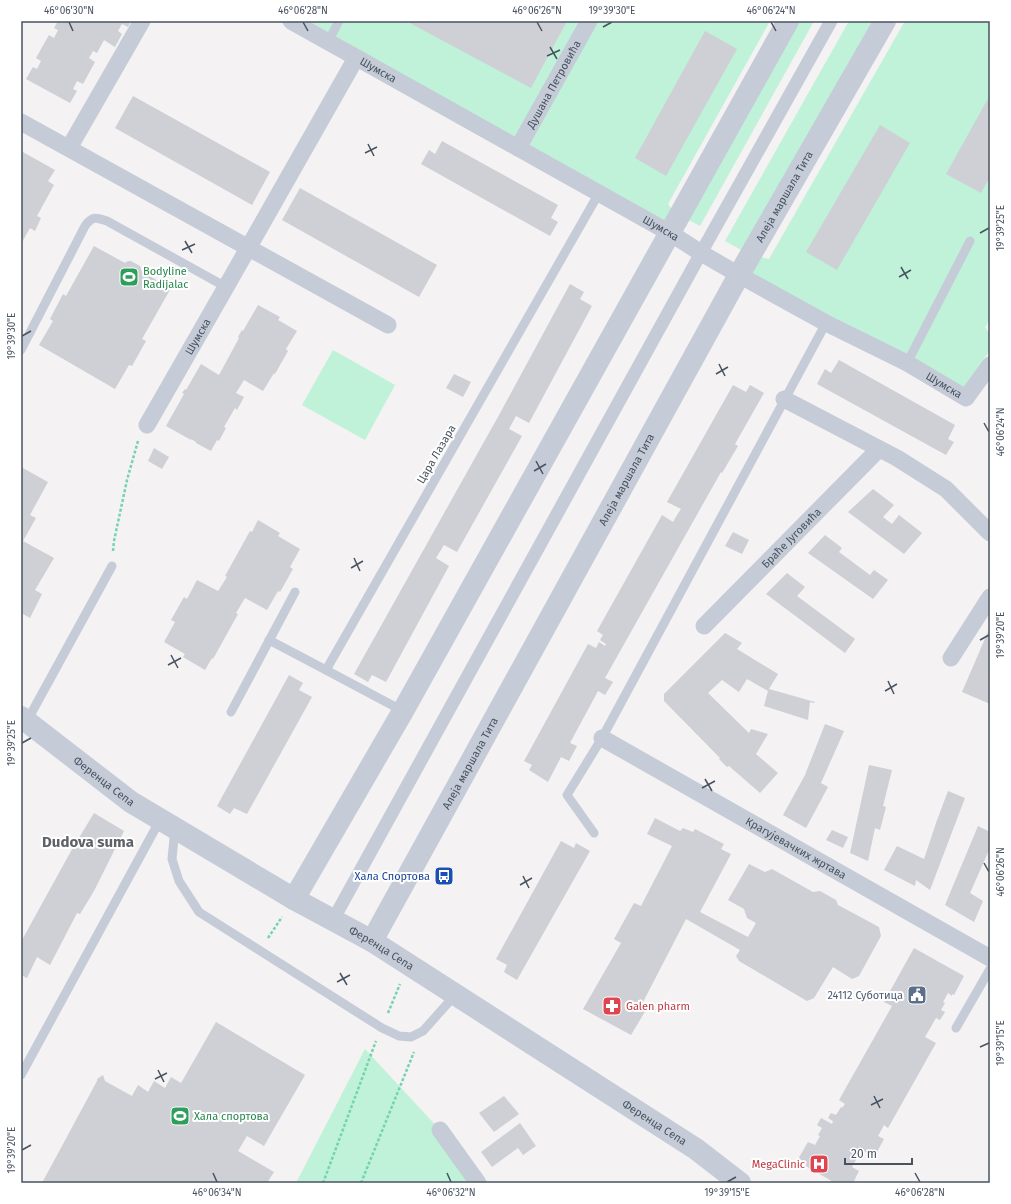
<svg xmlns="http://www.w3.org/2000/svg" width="1011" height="1204" font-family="'Fira Sans',sans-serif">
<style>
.green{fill:#bff2d8}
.building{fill:#ced0d6}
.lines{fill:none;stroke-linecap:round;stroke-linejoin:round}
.path{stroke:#75d3ae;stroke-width:2.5;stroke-dasharray:3 2;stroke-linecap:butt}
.service{stroke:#c5ccd7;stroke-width:9}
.pedestrian{stroke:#c5ccd7;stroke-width:13}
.minor{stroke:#c5ccd7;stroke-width:17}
.tertiary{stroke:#c5ccd7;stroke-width:22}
.ticks{fill:none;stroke:#485361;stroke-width:1.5}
.labels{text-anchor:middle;stroke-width:4;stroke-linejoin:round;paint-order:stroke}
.street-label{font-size:11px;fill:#485361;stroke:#fff}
.leisure-label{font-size:11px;fill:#27864d;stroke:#fff;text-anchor:start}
.transit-label{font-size:11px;fill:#164399;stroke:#fff;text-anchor:end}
.service-label{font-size:11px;fill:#4e5e75;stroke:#fff;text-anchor:end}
.health-label{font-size:11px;fill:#be3a42;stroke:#fff;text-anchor:start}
.district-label{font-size:15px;font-weight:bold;fill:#5e6167;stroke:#fff}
.neatline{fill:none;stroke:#485361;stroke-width:1.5}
.ticks-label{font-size:10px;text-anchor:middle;fill:#485361}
</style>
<rect width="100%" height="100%" fill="#f4f2f2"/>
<g class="green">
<polygon points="309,21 770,21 668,204 675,214 669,223 525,144"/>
<polygon points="795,21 814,21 700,226 685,218"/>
<polygon points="849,21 875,21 743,251 725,241"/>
<polygon points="905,21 990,21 990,320 985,327 990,334 990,350 963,390 747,272 755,256 769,259"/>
<polygon points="333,350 395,385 365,440 302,405"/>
<polygon points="365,1049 440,1130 478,1183 296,1183"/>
</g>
<g class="building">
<polygon points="58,21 69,21 71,22 72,21 131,21 128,27 122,24 118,31 122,34 115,47 104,40 97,53 93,51 89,58 95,62 83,84 77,81 73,89 77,91 70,103 26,79 33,67 37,69 41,61 36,58 49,35 54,38 58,30 54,28"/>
<polygon points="406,21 567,21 531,88"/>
<polygon points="705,31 737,49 666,176 635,158"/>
<polygon points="990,95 990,177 981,193 946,174"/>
<polygon points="133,96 270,172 252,205 115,128"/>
<polygon points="880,125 910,143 837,270 806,252"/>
<polygon points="442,141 558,205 551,218 558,222 550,236 421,164 429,150 435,154"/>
<polygon points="21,151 55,170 48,181 54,185 37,216 41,218 35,231 30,228 21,244"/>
<polygon points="300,188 437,265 419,297 282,220"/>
<polygon points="94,246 125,263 128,261 131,261 140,266 142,272 171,288 142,339 146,341 132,366 129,365 115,389 39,345 53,321 50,319 63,294 66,296"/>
<polygon points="570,284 584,292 580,299 592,306 529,423 516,416 509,429 522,436 457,552 444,545 436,558 449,566 386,682 372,675 368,682 354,674 499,415"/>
<polygon points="258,305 280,317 278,320 297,331 286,349 288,351 275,374 274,373 263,391 244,380 236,393 244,397 237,410 235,408 224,427 226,428 219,441 217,440 211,451 196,443 196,442 191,439 191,440 166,426 184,394 182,393 185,389 186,390 201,364 219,375 239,338 238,337 242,330 243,331"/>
<polygon points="839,360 955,425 948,439 954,442 946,455 817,384 825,369 831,373"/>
<polygon points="454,374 471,382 463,397 446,388"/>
<polygon points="733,385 746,392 750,385 764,393 735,444 738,446 722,473 721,472 605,678 613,682 605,695 598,691 570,743 577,746 569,761 561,757 548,782 529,770 532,765 524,761 588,644 596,648 599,642 605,646 606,644 600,640 603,635 597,631 662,515 673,522 677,515 681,509 667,502"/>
<polygon points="154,448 169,457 162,469 148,461"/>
<polygon points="21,467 48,482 30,515 36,518 23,541 54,558 35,590 42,594 30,618 21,613"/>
<polygon points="873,489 894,505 883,517 892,524 899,515 922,533 904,554 848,512"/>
<polygon points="258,520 280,533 278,536 300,549 290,567 293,569 280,592 278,591 267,610 245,598 236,613 238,614 213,659 212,658 205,670 183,657 185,654 164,642 175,622 171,620 184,597 187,599 197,580 218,591 227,577 225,576 250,531 252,532"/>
<polygon points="733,532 749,540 742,554 725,546"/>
<polygon points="825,535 842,548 839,552 870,575 874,570 888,580 873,599 808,553"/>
<polygon points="787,573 805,587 797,596 855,639 845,653 766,594"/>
<polygon points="990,627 990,704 962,692"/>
<polygon points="725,633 742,643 737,649 778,674 769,689 815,702 814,703 810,702 808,720 764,706 768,691 747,679 739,692 722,680 708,693 749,733 751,729 768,734 756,754 778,773 760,793 729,766 727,767 719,759 720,758 664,701 664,694"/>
<polygon points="289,675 303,683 299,690 312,697 247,814 234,808 230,814 217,806"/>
<polygon points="825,724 844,731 821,783 828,787 806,828 783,815 805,775"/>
<polygon points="869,765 892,770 883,806 886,807 880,830 875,828 868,861 850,853"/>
<polygon points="948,791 965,798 930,890 916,880 915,886 884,870 897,846 924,859 936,823"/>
<polygon points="94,813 124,831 94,891 80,914 77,913 50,965 37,957 27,978 21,975 21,939 22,940 71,851"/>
<polygon points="655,818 680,831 683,828 693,832 695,829 724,844 721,849 731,854 700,912 748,937 756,923 747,918 744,909 728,900 749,864 765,872 772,869 813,892 820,891 836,900 838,905 879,927 881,936 859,976 852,979 833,967 814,998 807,1001 739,961 736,956 740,950 686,919 641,1006 646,1010 631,1035 583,1009 621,943 614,939 634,903 641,906 672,846 647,834"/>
<polygon points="978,826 990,832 990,848 970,893 983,901 974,922 945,905"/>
<polygon points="832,830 848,837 843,848 826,840"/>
<polygon points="561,841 574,848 576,843 590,851 517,980 504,972 507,965 496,959"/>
<polygon points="914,948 964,976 954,995 952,994 952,996 948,993 943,1002 945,1003 941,1010 945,1012 940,1020 936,1018 925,1037 936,1043 888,1128 884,1125 878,1136 884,1139 877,1152 871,1149 868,1154 864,1151 860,1159 857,1158 852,1167 859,1171 853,1183 835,1183 797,1161 808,1142 815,1145 820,1136 818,1135 822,1128 817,1125 821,1118 832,1124 833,1121 828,1118 831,1113 836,1115 841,1107 842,1108 845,1104 839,1100 892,1006 884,1002"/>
<polygon points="216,1022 305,1075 264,1146 247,1136 238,1151 274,1172 267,1183 42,1183 97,1081 97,1079 103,1075 105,1081 132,1096 138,1085 148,1092 154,1081 165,1088 171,1077 181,1083"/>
<polygon points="504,1096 519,1114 494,1132 479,1113"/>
<polygon points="520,1123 536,1146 523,1155 518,1148 492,1167 481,1152"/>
</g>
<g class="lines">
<g class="path">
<polyline points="113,551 114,541 127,480 138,441"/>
<polyline points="268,938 282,917"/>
<polyline points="388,1013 400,984"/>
<polyline points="323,1183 376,1041"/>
<polyline points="361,1183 414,1052"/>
</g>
<g class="service">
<polyline points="328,42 339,21"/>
<path d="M21,350l64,-124c7,-10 11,-9 22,-5l119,66"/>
<polyline points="907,363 970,241"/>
<polyline points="269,640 326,670 599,193"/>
<polyline points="326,670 403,711"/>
<polyline points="231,712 295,592"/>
<polyline points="27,721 112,566"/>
<polyline points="175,828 172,859 179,881 199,912 382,1028 399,1036 411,1037 423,1031 456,994"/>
<polyline points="594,833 567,795 602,738 826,323"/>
<polyline points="956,1028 990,969"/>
<polyline points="21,1075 160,820"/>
</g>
<polyline class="pedestrian" points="333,920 701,253 831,21"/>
<g class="minor">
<path id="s1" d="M291,21l379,212 31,20 38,22 87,48 81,40 59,35 24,-33"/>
<polyline points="21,122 388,325"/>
<polyline points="69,148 142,21"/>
<path id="s2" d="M518,148l71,-127"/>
<polyline points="784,399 897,458 946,489 990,533"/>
<path id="s3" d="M147,425l79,-138 130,-229"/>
<path id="s4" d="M704,626l175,-177"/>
<polyline points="951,658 990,597"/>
<path id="s5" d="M602,738l388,220"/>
<polyline points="440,1130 478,1183"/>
</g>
<g class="tertiary">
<path id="s6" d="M21,717l110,85 163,97 78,42 324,208 44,34"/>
<polyline points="294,899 403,711 788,21"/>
<path id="s7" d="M372,941l367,-666 146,-254"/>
</g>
</g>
<path class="ticks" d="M69,22l4,9M303,22l5,9M537,22l5,9M771,22l5,9M603,27l9,-5M550,47l7,12M547,56l13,-6M368,144l6,12M365,153l12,-6M980,233l9,-5M185,241l7,12M182,250l13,-6M901,267l7,12M899,277l12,-7M22,336l9,-5M719,364l6,12M716,374l12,-7M984,423l5,9M536,461l7,13M534,471l12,-7M354,558l6,13M351,568l12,-7M980,640l9,-5M171,655l7,13M168,665l13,-7M888,681l6,13M885,691l12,-7M22,743l9,-5M705,779l7,12M702,788l13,-7M984,863l5,9M523,876l6,12M520,885l12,-7M340,973l7,12M337,982l13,-7M980,1047l9,-4M158,1070l6,12M155,1079l12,-6M874,1096l6,12M871,1105l12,-6M22,1150l9,-5M213,1173l4,9M447,1173l4,9M915,1173l5,9M727,1182l9,-5"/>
<defs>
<g id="stadium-square" transform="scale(1)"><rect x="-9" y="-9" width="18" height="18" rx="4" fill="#2e9e5b" stroke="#fff"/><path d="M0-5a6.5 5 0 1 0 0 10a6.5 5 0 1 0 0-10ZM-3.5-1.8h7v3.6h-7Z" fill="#fff"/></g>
<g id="bus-square" transform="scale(1)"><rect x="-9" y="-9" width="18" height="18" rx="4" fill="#1a4fb4" stroke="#fff"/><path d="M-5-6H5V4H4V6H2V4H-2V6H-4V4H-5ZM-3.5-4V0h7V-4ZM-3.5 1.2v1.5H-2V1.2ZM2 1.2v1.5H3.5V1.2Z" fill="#fff"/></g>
<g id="civic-square" transform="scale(1)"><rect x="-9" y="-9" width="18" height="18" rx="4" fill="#5c6f8a" stroke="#fff"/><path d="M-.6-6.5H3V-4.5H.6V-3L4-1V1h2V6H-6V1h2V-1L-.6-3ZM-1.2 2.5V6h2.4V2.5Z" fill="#fff"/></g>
<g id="pharmacy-square" transform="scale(1)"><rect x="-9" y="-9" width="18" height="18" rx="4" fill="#e0444e" stroke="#fff"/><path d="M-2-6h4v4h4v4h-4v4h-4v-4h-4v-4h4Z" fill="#fff"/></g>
<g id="hospital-square" transform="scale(1)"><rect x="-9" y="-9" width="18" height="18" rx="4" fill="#e0444e" stroke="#fff"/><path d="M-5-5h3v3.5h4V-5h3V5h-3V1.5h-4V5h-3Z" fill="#fff"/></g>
</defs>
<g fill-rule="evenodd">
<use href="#stadium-square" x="129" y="277"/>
<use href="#bus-square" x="444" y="876"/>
<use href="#civic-square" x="917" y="995"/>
<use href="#pharmacy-square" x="612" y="1006"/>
<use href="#stadium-square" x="180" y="1116"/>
<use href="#hospital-square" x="819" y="1164"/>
</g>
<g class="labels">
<g class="street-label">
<text dy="4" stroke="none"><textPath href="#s1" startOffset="100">Шумска</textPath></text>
<text dy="4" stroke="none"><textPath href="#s2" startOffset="73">Душана Петровића</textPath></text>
<text dy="4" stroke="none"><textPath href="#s7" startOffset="851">Алеја маршала Тита</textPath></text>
<text dy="4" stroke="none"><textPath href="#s1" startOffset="424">Шумска</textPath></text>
<text dy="4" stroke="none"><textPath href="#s3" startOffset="102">Шумска</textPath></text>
<text dy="4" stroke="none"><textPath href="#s1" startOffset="748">Шумска</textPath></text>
<text transform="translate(436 454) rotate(-60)" y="4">Цара Лазара</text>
<text dy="4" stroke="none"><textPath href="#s7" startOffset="527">Алеја маршала Тита</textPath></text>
<text dy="4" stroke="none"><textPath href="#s4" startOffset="124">Браће Југовића</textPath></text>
<text dy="4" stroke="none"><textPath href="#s7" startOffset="203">Алеја маршала Тита</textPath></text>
<text dy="4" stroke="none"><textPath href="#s6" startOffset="105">Ференца Сепа</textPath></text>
<text dy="4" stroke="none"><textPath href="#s5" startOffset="223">Крагујевачких жртава</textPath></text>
<text dy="4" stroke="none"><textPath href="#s6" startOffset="429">Ференца Сепа</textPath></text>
<text dy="4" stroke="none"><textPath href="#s6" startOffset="753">Ференца Сепа</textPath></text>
</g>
<g class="leisure-label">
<text x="143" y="275">Bodyline<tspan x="143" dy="13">Radijalac</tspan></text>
<text x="194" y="1120">Хала спортова</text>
</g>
<g class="transit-label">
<text x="430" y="880">Хала Спортова</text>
</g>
<g class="service-label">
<text x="903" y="999">24112 Суботица</text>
</g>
<g class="health-label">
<text x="626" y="1010">Galen pharm</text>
<text x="805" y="1168" text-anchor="end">MegaClinic</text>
</g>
<g class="district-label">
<text x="88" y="847">Dudova suma</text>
</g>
</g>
<rect width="1011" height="1204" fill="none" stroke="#ffffff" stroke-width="44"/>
<path d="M845 1158v6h67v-6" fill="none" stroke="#485361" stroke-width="2"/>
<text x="851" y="1158" font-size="12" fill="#485361" stroke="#ffffff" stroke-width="3" paint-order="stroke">20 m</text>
<rect x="22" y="22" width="967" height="1160" class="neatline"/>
<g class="ticks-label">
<text x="69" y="14">46°06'30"N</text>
<text x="303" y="14">46°06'28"N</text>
<text x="537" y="14">46°06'26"N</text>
<text x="612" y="14">19°39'30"E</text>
<text x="771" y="14">46°06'24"N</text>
<text transform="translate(1000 228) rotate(-90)" y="4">19°39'25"E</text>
<text transform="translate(11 336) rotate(-90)" y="4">19°39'30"E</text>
<text transform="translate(1000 432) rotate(-90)" y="4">46°06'24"N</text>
<text transform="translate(1000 635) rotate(-90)" y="4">19°39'20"E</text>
<text transform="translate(11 743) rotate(-90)" y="4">19°39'25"E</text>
<text transform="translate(1000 872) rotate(-90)" y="4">46°06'26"N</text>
<text transform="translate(1000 1043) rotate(-90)" y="4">19°39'15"E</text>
<text transform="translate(11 1150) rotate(-90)" y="4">19°39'20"E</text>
<text x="217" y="1196">46°06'34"N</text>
<text x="451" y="1196">46°06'32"N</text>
<text x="727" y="1196">19°39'15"E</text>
<text x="920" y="1196">46°06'28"N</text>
</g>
</svg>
